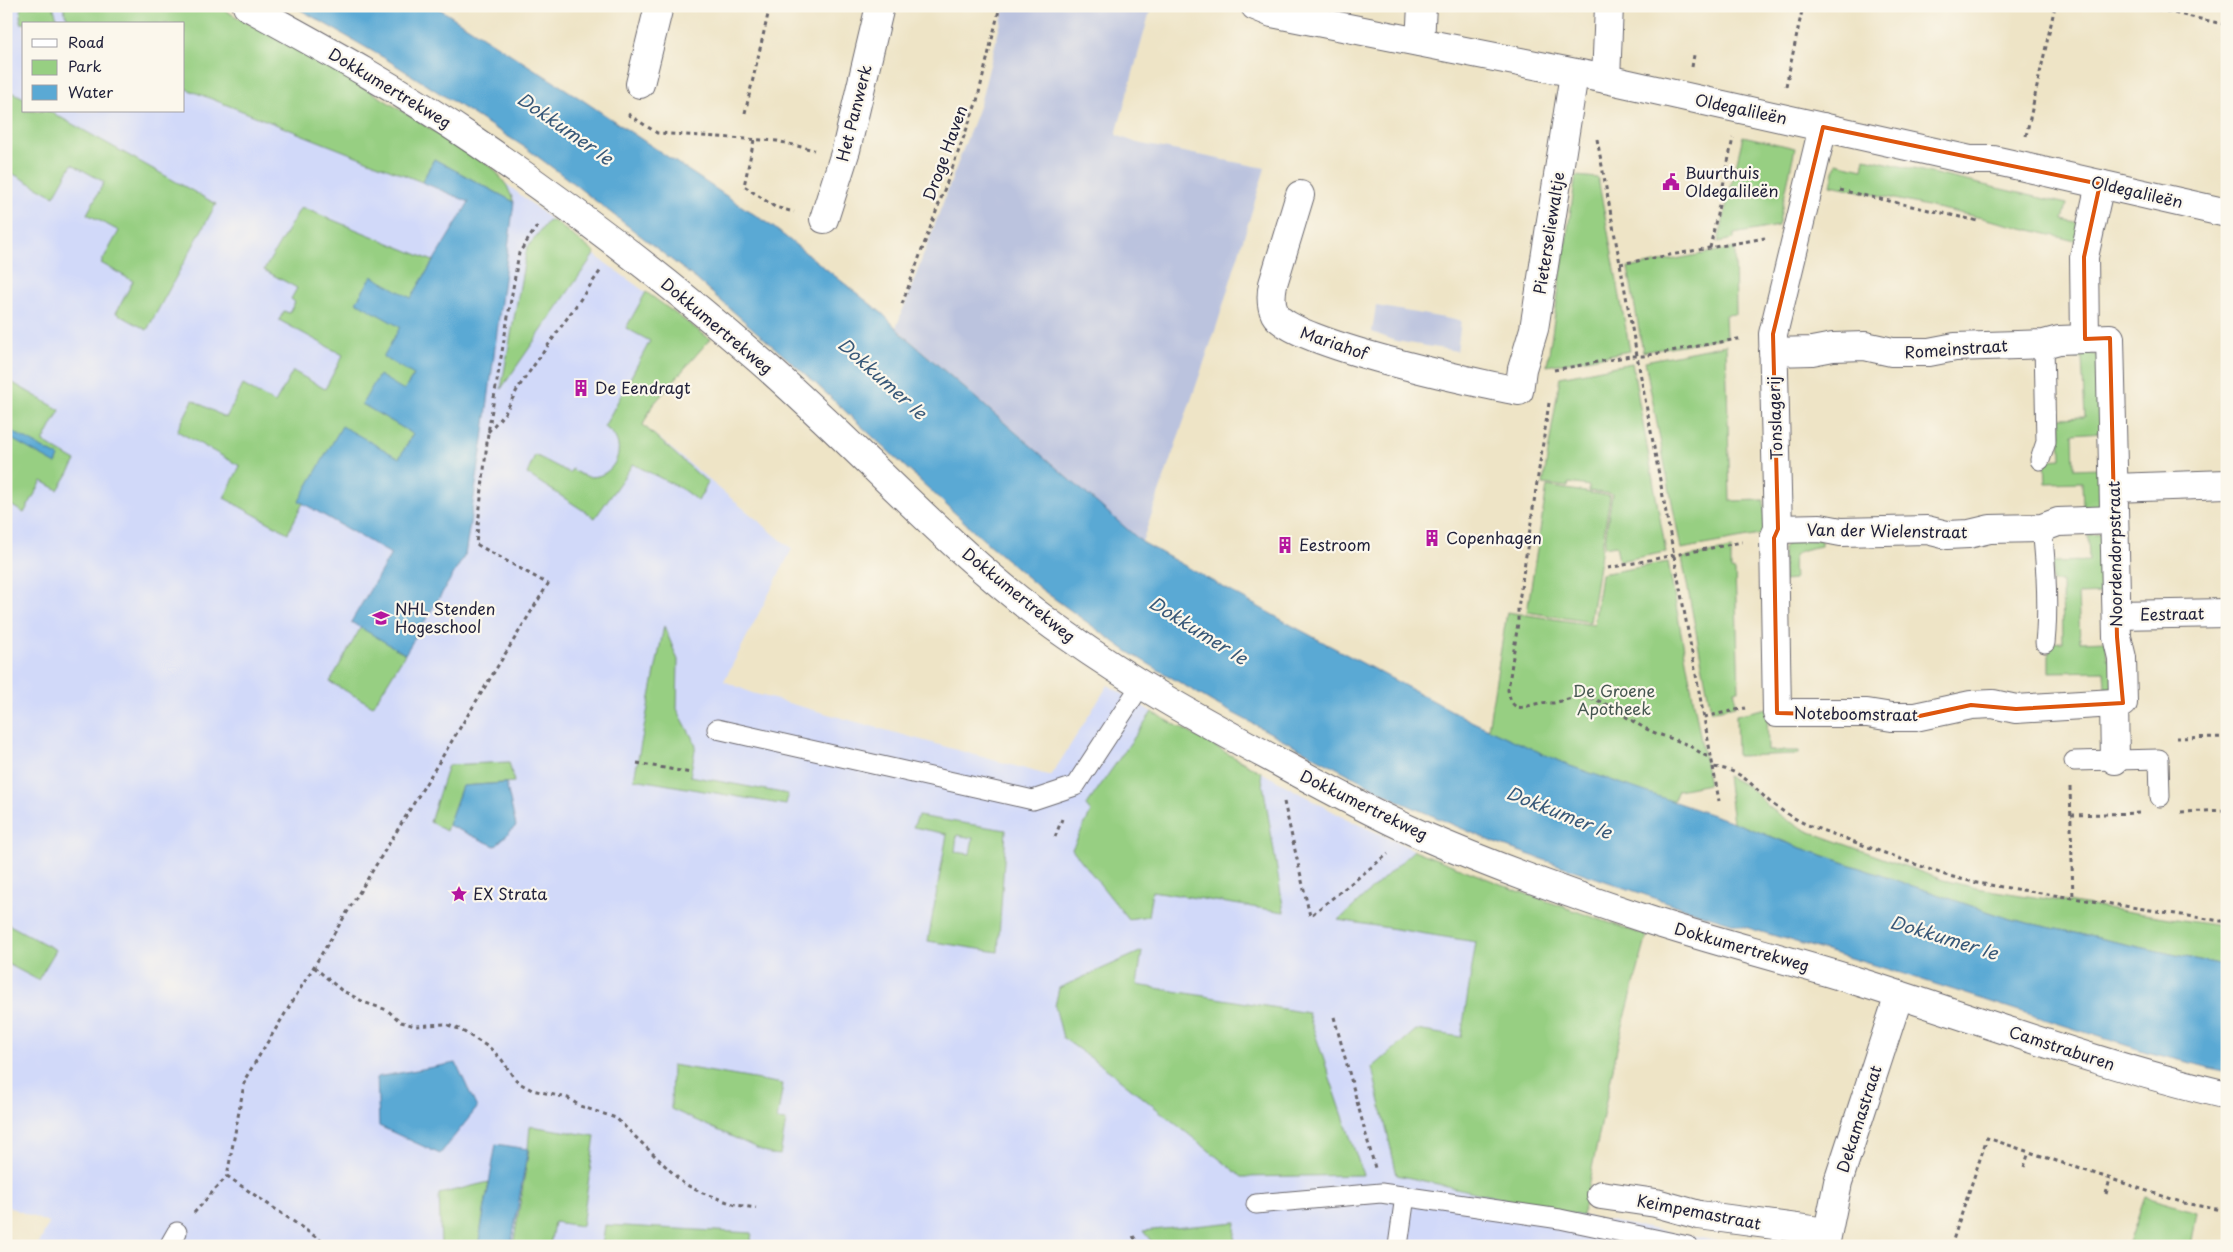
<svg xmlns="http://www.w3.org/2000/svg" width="2233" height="1252" font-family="'Playpen Sans',sans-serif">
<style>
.built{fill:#d1d9f9;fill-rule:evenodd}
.industrial{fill:#bbc3de}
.green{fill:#97cf82;stroke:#5c785e;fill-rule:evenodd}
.water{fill:#5aa9d4;stroke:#3e6688}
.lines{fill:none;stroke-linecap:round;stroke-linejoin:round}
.lane-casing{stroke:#69666c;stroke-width:21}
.street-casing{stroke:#69666c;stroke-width:30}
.path{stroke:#69666c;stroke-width:3;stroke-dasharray:4 4;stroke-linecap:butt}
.lane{stroke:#fff;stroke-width:19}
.street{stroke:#fff;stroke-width:28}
.marked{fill:none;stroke:#de560e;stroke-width:4;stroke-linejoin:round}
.labels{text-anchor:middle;stroke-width:4.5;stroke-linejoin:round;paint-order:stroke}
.street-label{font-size:16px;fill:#22223b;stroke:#fbf7ec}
.poi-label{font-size:16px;fill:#22223b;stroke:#fbf7ec;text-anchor:start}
.park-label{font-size:16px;fill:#455650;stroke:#fbf7ec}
.water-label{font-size:18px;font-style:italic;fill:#385878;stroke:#fbf7ec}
</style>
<rect width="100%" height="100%" fill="#fbf7ec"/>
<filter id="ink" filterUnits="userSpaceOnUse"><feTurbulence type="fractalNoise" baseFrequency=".02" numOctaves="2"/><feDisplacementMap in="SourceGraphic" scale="10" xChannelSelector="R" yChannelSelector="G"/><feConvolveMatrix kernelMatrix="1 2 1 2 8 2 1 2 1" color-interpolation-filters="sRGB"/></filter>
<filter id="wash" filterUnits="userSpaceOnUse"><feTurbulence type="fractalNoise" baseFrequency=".0096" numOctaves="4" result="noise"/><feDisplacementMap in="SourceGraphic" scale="20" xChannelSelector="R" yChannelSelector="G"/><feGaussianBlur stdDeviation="1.12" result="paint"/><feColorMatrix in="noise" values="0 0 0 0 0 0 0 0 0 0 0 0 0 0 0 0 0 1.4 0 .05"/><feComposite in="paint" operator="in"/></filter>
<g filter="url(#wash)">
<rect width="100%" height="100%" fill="#eee4c6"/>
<path class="built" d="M6,6h207l280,167 107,86 110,80 -58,67 -9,19 149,124 -68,132 28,12 299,83 57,-91 44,27 191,105 71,33 107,42 126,44 -29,108 -36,172 163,30h-1707l11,-23 -43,-17zM24,24h160v87h-160z"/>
<g class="industrial">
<polygon points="1005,6 1126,6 1150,11 1116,135 1137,143 1265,168 1217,325 1142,542 896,328 980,104"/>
<polygon points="1376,306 1461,321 1457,351 1396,341 1372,332"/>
</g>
<g class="green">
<polygon points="21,6 53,6 59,24 20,23"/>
<polygon points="63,6 217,6 375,94 494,169 507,186 514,202 434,159 422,182 184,88 184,24 69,24"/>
<polygon points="12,92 24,98 24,111 49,111 216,204 147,330 116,313 133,281 101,263 119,231 87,214 104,182 72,164 54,196 6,170 6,107"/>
<polygon points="1743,136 1795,148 1778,226 1734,234 1734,239 1718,242"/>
<polygon points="1865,158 2067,204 2063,220 2080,224 2075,241 1982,218 1831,185 1836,163 1863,169"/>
<polygon points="1576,176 1598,178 1630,351 1547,366"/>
<polygon points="301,207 433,261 411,299 400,327 414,375 404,390 362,404 413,433 399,459 299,501 303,503 288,533 224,498 240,466 177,431 193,400 226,418 243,385 275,403 293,371 325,389 343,355 279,320 284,311 289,313 295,302 291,299 297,288 264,270"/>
<polygon points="548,221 554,221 595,253 501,389 527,248"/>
<polygon points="1735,248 1736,314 1725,315 1726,337 1643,352 1628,268"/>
<path d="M646,292l64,47 -58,67 -9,19 65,58 -10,18 -16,-12 -49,-25 -38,54 -68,-44 8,-19 35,18 2,-4c33,27 66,-23 32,-42l46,-86 -24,-13z"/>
<polygon points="1726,345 1730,501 1764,500 1765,534 1681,549 1645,361"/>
<polygon points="2085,349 2100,358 2102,432 2073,434 2074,469 2100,468 2101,506 2083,507 2082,482 2046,483 2045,460 2061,459 2060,418 2085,417 2082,358 2065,358 2064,350"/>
<polygon points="1632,363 1666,552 1619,561 1616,545 1604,547 1612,494 1589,491 1589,486 1569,483 1568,487 1543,484 1560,377"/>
<polygon points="6,379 60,410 43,442 76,461 58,490 42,481 24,513 9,504 6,509"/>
<polygon points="1547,486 1610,496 1590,622 1527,612"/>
<polygon points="2102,534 2104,593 2078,594 2080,642 2106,641 2107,659 2115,659 2116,687 2105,688 2104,671 2049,672 2049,643 2063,642 2062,582 2052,582 2053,562 2089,561 2088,535"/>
<path d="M1790,538l31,2v6c-28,6 -29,4 -27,34l-10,1 -1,-32z"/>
<polygon points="1731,549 1731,570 1735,571 1739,690 1735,690 1735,706 1711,711 1682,558"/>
<polygon points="1668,562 1709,784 1678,790 1673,802 1570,766 1488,729 1507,612 1594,625 1601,574"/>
<polygon points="664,626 678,660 677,709 696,745 690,776 788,794 786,805 634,779"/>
<polygon points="361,627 405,654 373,706 330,682"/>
<polygon points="1767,708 1768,751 1799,751 1799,754 1737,756 1736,715"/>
<polygon points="1152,712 1261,772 1284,912 1152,891 1148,916 1128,919 1072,849 1091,812 1086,806"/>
<polygon points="509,762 514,782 462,786 446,831 430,822 448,765"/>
<polygon points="1727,776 1749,787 1769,807 1787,820 1808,831 1943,880 1976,888 2227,927 2227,966 2010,919 1801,848 1733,822"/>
<path d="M918,816l88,14 -8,122 -70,-11 19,-107 -34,-7zM957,835l16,3 -3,16 -15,-2z"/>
<polygon points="1414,850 1521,892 1647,936 1618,1044 1582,1216 1397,1175 1372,1068 1416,1030 1461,1037 1476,942 1339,920"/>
<polygon points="6,923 56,950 38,980 6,963"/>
<polygon points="1142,951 1137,985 1308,1013 1363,1175 1242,1177 1112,1073 1063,1038 1055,1006 1059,988"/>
<polygon points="672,1065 783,1084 777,1120 786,1121 780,1155 770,1154 671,1109"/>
<polygon points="530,1126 595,1136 582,1226 554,1222 550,1246 513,1246 529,1149 528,1149"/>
<polygon points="489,1182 478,1246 441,1246 439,1194"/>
<polygon points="2145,1197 2197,1212 2191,1246 2128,1246"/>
<polygon points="1236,1222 1234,1244 1214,1242 1213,1246 1155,1246 1143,1231"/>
<polygon points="605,1225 752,1233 750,1246 602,1246"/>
</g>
<g class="water">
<polygon points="294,6 435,6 578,97 773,227 883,314 902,334 1142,542 1291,625 1473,722 1570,766 1733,822 1801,848 2010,919 2227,966 2227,1072 2147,1052 1904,974 1701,914 1498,844 1403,803 1214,703 1127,651 1041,589 986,542 814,382 696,279 565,177 526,148 386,59"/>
<polygon points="434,159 514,202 483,439 465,555 405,654 351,622 391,554 299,501 342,426 399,458 413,434 362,404 379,375 404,390 414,375 383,357 400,327 356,302 372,276 411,298 469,202 422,182"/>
<polygon points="6,428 59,457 56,464 6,436"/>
<polygon points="506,783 516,826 495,846 448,825 462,786"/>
<polygon points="456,1063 477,1108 440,1154 379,1126 377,1077"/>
<polygon points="496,1144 528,1149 511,1246 478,1246"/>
</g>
</g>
<g filter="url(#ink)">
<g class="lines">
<g class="lane-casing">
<g id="lane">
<polyline points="2040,460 2046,442 2044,344"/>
<path d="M2042,528c4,37 7,77 3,115"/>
<polyline points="717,729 1033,800 1075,786 1141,685"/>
<polyline points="2074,761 2159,759 2160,797"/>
<polyline points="1256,1204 1381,1193 1560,1219 1688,1246"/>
<polyline points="169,1246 177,1232"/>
<polyline points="1398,1246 1405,1196"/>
</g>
</g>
<g class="street-casing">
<g id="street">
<path d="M247,6c78,43 155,85 228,135 98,67 193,140 283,218 104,90 195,197 308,276 66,47 136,86 207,124 48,26 95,52 144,74 73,32 150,60 226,85 69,23 140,40 210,62 124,39 246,85 374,115"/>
<polyline points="1255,6 1272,13 1606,79 1970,160 1993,160 2020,166 2227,213"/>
<polyline points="1420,42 1422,6"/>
<polyline points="1606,79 1609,6"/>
<polyline points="640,84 659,6"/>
<polyline points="1823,127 1773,334 1778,529 1774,538 1777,713 1867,713 1892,717 1915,717 1971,705 1993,704 2016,709 2114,703"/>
<path d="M1300,195l-27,89c-2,10 -3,20 2,30 15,29 205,70 244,77l3,-22 12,-40 40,-255"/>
<polyline points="824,219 846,150 880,6"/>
<polyline points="2085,339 2084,257 2100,184"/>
<polyline points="1773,352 1812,351 1833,347 1865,346 1892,352 1929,352 1955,347 2044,344 2059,340 2110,338 2117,637 2122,658 2123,703 2114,703 2115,760"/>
<polyline points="2114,488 2227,484"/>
<polyline points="1778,529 1820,528 1841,532 1927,530 1947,535 1969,534 1990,529 2042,528 2058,522 2114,520"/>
<polyline points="2117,615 2227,613"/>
<polyline points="1601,1195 1656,1203 1699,1215 1827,1232"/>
<polyline points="1825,1246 1838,1182 1899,995"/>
</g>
</g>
<g class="path">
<polyline points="2143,6 2227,25"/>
<polyline points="1692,67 1694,55"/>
<polyline points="1786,86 1803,6"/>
<polyline points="745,113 770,6"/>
<polyline points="628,114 657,133 777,141 814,150"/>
<polyline points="2026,136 2055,6"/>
<path d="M1597,139l116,628c30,3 37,17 58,36 12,9 24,16 37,22l137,50 32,8 250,39"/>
<polyline points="754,140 744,186 775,207 794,212"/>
<polyline points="1840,190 1978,221"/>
<polyline points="1710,248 1733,138"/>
<polyline points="1620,264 1765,238"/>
<polyline points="902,304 977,101 1000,6"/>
<polyline points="1554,370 1630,356 1643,356 1743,338"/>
<path d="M1549,403l-31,205v15l-10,67c5,27 15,15 34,13 3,-1 7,0 11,0 11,-2 22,-8 34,-6 21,5 36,19 54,29 15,9 32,12 47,19 8,4 14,10 23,13"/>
<polyline points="488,432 505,413 518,388 601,270"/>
<polyline points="1608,568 1742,542"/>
<polyline points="1704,717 1745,708"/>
<polyline points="2176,738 2227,737"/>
<polyline points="637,763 691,773"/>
<polyline points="1713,767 1719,801"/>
<polyline points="2070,787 2073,899"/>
<polyline points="1284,802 1310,916 1388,854"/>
<polyline points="2181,812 2227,810"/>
<polyline points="2071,815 2140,813"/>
<polyline points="1055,837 1062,819"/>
<polyline points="314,967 341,990 366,1003 387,1010 401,1022 415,1026 445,1024 459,1029 490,1048 502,1060 514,1078 521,1084 532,1090 568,1098 580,1106 616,1118 683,1183 700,1192 736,1205 756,1208"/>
<polyline points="1334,1017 1375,1168"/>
<polyline points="2024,1167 2029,1152"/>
<polyline points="2106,1194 2110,1179"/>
<polyline points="194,1213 227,1176"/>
<polyline points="1133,1236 1140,1246"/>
<polyline points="6,1241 18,1246"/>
<polyline points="50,1246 56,1244 59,1246"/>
<polyline points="329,1246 227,1176 245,1079 548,584 476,544 488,433 519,253 538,225"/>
<polyline points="1951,1246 1987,1138 2184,1203 2227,1211"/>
</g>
<use href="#lane" class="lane"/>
<use href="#street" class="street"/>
</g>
</g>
<path class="marked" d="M1823,127l277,57 -16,73 1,82 25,-1 7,299 6,66 -107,6 -45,-4 -56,12 -138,-4 -3,-175 4,-9 -5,-195z"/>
<defs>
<g id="civic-bare" transform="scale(1.35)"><path d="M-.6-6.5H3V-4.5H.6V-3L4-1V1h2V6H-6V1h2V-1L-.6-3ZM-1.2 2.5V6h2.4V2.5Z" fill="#b5179e" stroke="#fbf7ec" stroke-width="2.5" paint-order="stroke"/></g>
<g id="building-bare" transform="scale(1.35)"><path d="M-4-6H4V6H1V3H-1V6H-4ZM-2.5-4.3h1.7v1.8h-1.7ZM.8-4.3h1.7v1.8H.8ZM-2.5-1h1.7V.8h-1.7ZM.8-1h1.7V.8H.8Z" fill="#b5179e" stroke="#fbf7ec" stroke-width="2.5" paint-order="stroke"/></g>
<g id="university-bare" transform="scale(1.35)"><path d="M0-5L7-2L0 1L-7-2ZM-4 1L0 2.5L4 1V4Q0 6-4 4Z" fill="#b5179e" stroke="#fbf7ec" stroke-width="2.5" paint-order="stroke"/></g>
<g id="sight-bare" transform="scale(1.35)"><path d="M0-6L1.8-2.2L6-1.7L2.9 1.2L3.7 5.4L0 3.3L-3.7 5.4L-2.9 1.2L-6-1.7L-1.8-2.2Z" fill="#b5179e" stroke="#fbf7ec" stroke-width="2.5" paint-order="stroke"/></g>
</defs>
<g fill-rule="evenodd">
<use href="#civic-bare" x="1671" y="182"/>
<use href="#building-bare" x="581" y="388"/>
<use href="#building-bare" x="1432" y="538"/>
<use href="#building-bare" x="1285" y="545"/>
<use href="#university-bare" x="381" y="618"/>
<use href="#sight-bare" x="459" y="894"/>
</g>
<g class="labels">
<g class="street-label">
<text transform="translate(390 88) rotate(31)" y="6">Dokkumertrekweg</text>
<text transform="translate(1741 109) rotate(12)" y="6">Oldegalileën</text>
<text transform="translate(854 113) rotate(-76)" y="6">Het Panwerk</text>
<text transform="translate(945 153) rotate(-70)" y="6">Droge Haven</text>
<text transform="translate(2137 192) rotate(13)" y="6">Oldegalileën</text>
<text transform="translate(1549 233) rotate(-81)" y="6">Pieterseliewaltje</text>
<text transform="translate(717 326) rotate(40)" y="6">Dokkumertrekweg</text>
<text transform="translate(1334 343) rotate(19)" y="6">Mariahof</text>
<text transform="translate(1956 349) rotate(-4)" y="6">Romeinstraat</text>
<text transform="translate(1775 418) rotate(-92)" y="6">Tonslagerij</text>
<text transform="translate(1887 531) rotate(1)" y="6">Van der Wielenstraat</text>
<text transform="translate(2115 554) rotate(-91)" y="6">Noordendorpstraat</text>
<text transform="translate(1019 595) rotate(39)" y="6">Dokkumertrekweg</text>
<text transform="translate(2172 614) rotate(-1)" y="6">Eestraat</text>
<text transform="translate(1856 714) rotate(1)" y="6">Noteboomstraat</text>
<text transform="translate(1364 805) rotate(26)" y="6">Dokkumertrekweg</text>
<text transform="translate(1742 947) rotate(16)" y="6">Dokkumertrekweg</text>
<text transform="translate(2062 1048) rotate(18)" y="6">Camstraburen</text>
<text transform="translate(1859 1119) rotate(-72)" y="6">Dekamastraat</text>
<text transform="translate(1699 1212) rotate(11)" y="6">Keimpemastraat</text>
</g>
<g class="poi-label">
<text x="1685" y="179">Buurthuis<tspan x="1685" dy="18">Oldegalileën</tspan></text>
<text x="595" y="394">De Eendragt</text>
<text x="1446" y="544">Copenhagen</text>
<text x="1299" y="551">Eestroom</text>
<text x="395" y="615">NHL Stenden<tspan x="395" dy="18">Hogeschool</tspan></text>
<text x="473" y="900">EX Strata</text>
</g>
<g class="park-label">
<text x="1614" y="697">De Groene<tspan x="1614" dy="18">Apotheek</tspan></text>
</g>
<g class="water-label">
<text transform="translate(565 129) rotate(35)" y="6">Dokkumer Ie</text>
<text transform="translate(882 379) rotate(42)" y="6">Dokkumer Ie</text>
<text transform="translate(1198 631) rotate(32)" y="6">Dokkumer Ie</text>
<text transform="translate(1559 813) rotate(22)" y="6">Dokkumer Ie</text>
<text transform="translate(1944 938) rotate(17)" y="6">Dokkumer Ie</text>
</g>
</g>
<rect width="2233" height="1252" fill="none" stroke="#fbf7ec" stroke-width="25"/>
<rect x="22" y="22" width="162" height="90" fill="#fbf7ec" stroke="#a4a2a5"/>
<rect x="32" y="39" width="25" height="8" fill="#ffffff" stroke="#a4a2a5"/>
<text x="68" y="48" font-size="15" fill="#22223b">Road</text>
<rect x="32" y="60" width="25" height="15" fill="#97cf82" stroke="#a4a2a5"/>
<text x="68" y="72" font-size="15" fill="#22223b">Park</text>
<rect x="32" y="85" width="25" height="15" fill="#5aa9d4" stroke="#a4a2a5"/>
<text x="68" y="98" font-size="15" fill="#22223b">Water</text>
</svg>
